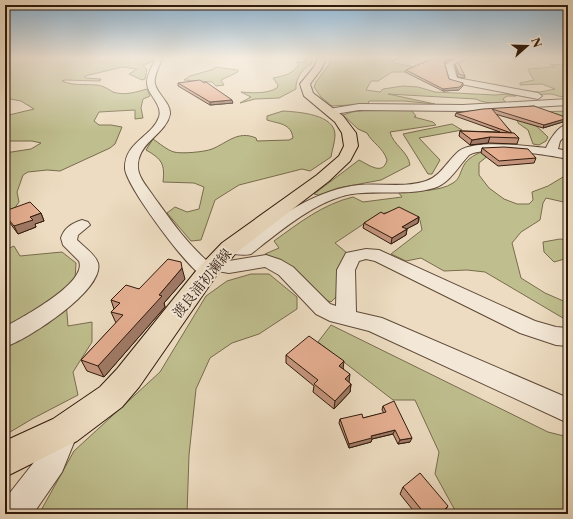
<svg xmlns="http://www.w3.org/2000/svg" width="573" height="519" font-family="'Libre Caslon Text','Noto Serif JP',serif">
<style>
.green{fill:#bfbe8e;stroke:#786c4d}
.lines{fill:none;stroke-linecap:round;stroke-linejoin:round}
.minor-casing{stroke:#5f4a39;stroke-width:2}
.major-casing{stroke:#301a0c;stroke-width:2}
.minor{fill:#f3e8d7;fill-rule:evenodd}
.major{fill:#eddcc1;fill-rule:evenodd}
.wall{fill:#c5967e;stroke:#301a0c}
.shaded-wall{fill:#a07a66;stroke:#301a0c}
.building{fill:#e5af92;stroke:#301a0c}
.labels{text-anchor:middle;stroke-width:4;stroke-linejoin:round;paint-order:stroke}
.street-label{font-size:14px;fill:#301a0c;stroke:#f3e8d7}
</style>
<rect width="100%" height="100%" fill="#eddcc1"/>
<filter id="stains"><feTurbulence type="fractalNoise" baseFrequency=".005" numOctaves="4"/><feColorMatrix values="0 0 0 0 .2 0 0 0 0 .09 0 0 0 0 .02 0 0 0 .5 -.17"/></filter>
<radialGradient id="worn" r=".72"><stop offset=".6" stop-color="#630" stop-opacity="0"/><stop offset="1" stop-color="#630" stop-opacity=".3"/></radialGradient>
<g class="green">
<path d="M5,58h148l1,3 -11,4 4,4 -2,10 -3,1 -13,-6 8,-5 -15,-2 -37,9v2l16,1 -1,2 -35,-1 -3,1c11,5 22,3 34,4 6,0 12,4 17,7 12,4 23,0 34,-3l3,7 -7,3 -2,9 2,10 -8,1v-9l-36,2 -5,9 5,4h12l11,2 -7,17 -5,4 -50,23 -13,-1 -19,2 -5,3 -6,17 2,10 -5,7 -9,7v-63l26,-4 10,-6 -9,-2h-27v-27l4,1 25,-6 -13,-8 -16,-3z"/>
<path d="M296,58l16,1v4c-9,5 -17,16 -16,26l-17,9 -24,1 -15,4 11,-6 -10,-5c11,1 26,2 36,-4l1,-3 -5,-7c10,-2 21,-4 26,-14l-3,-2h10l1,-2z"/>
<path d="M329,58h76l-8,1 -5,2 2,2 31,6 -16,3h-17l-14,9h-7l-5,9 14,2 3,-3 20,-3 15,1 17,5 60,3 14,-1 7,2h-9l-4,3 3,4c-7,1 -24,0 -30,-4l-88,-5 47,10 -31,-3h-35l-1,3 -36,2 -11,-9 -7,-10 2,-5 14,-19z"/>
<path d="M568,64v32c-11,2 -11,-2 -19,-2 -8,0 -17,2 -23,-3l14,1 15,-3 -13,-5 -22,1v-2l14,-3 -4,-6 -2,-5 27,-2 -5,-2z"/>
<polygon points="215,67 238,70 238,72 221,80 224,85 216,86 212,82 184,80 190,76 214,69"/>
<path d="M374,109l37,1 5,6 -2,1 19,5 3,3 -46,7c3,13 18,19 20,33l-29,15 -43,8 -19,7 -5,-1 45,-34c10,5 24,16 28,0 -4,-13 -15,-17 -20,-27l-9,-4 -15,-14 9,-3z"/>
<path d="M283,111c15,1 52,3 52,24 0,7 -3,15 -4,22l-21,14 -8,-2 -63,16 -24,15 -14,40 -10,1 -24,-28 8,-6 12,5 12,-3 5,-22 -10,-4 -31,-1c2,-18 -1,-23 -17,-32l7,-11c6,4 14,11 21,13 7,2 31,0 38,-3 15,-6 26,-19 44,-11l1,3 32,-1 4,-2c-2,-15 -14,-14 -26,-18v-4z"/>
<polygon points="568,111 568,122 564,121 567,119 557,114 530,120 548,137 546,141 539,145 533,144 528,130 518,123 517,118 538,112"/>
<polygon points="452,124 462,130 419,138 440,160 432,174 428,174 403,134"/>
<path d="M484,151l5,4 -10,8v12l10,13 15,11 13,5h12l4,-4 -1,-8 16,-6 20,-12v29l-22,-5 -3,5 -3,17 -19,12 -9,11 9,35 24,15 23,10v18l-83,-49 -18,-2 -23,1 -23,-13 -15,3 -15,-7 31,-24 -2,-10 -20,-11 -23,6 -42,28 12,10 -11,44 -5,5 -10,-4 -34,-33 -22,-11 14,-6 -5,-7c25,-18 49,-37 79,-44l10,5 39,-5 -4,-5c15,-1 42,0 55,-9 7,-4 7,-11 11,-18 4,-7 12,-11 20,-14z"/>
<polygon points="560,239 568,240 568,258 554,262 544,252 543,242"/>
<polygon points="14,246 20,256 62,252 76,263 75,279 65,289 68,326 92,322 92,342 73,372 78,395 32,419 5,435 5,250"/>
<polygon points="251,274 269,274 297,297 297,309 259,334 232,343 210,358 196,389 189,455 187,514 39,514 74,451 160,372 206,296 227,281"/>
<polygon points="331,325 548,432 568,437 568,514 457,514 435,474 439,452 415,400 393,400 318,342"/>
</g>
<g class="lines">
<g class="minor-casing">
<g id="minor">
<path d="M156,58h6c-2,7 -9,19 -7,26 2,10 16,19 15,30 -3,16 -22,25 -29,39 -3,6 -4,14 -2,20 3,9 10,16 15,24 16,22 31,44 52,63l8,-1 15,2 37,-6 15,5 12,7 37,37 6,2 1,-36 9,-17 20,-4 13,1 156,71 21,6 12,1v18l-12,-1 -36,-12 -145,-72 -9,-2 -7,2 -4,9 1,42 26,6 186,80v25l-199,-92 -39,-10 -14,-7 -37,-39 -14,-8 -36,6 -12,-2 -2,4c-6,2 -10,3 -15,-1 -16,-11 -73,-87 -75,-105 -1,-27 27,-32 34,-52 4,-12 -11,-22 -12,-33 -1,-8 6,-19 9,-26z"/>
<polygon points="458,58 467,58 453,65 457,78 538,93 542,96 538,99 461,84 450,81 445,65 449,62"/>
<polygon points="568,99 568,105 463,111 359,110 329,115 324,112 329,109 359,104 463,105"/>
<path d="M568,124v9l-8,8 -2,8 10,2v8c-19,-4 -84,-14 -99,-4 -2,2 -4,5 -6,7 -8,10 -16,22 -29,26 -27,8 -55,2 -82,6 -36,6 -73,38 -101,60 -9,2 -19,0 -28,-2l-3,-4 3,-4 6,-1 13,1c35,-26 72,-54 117,-59 22,-2 46,3 67,-4 15,-5 22,-21 33,-30 15,-12 69,-5 87,-3 4,-9 12,-22 22,-24z"/>
<path d="M82,220l6,2 2,3 -12,10 -1,5c7,7 18,14 21,23 7,27 -71,77 -93,84v-20c16,-9 83,-44 74,-66l-16,-16 -2,-7c3,-10 11,-15 21,-18z"/>
<polygon points="65,417 75,421 79,430 62,472 33,514 5,514 5,499 42,452 55,421"/>
</g>
</g>
<g class="major-casing">
<polygon id="major" points="318,58 326,58 322,68 310,84 313,93 343,116 356,133 358,146 350,161 329,181 236,253 216,276 139,387 122,407 77,441 5,477 5,441 53,419 100,387 117,369 200,266 222,243 317,175 339,156 344,146 342,133 335,122 304,96 300,84 314,67"/>
</g>
<use href="#minor" class="minor"/>
<use href="#major" class="major"/>
</g>
<g class="wall">
<polygon points="434,58 453,58 445,64 449,79 463,86 459,90 443,91 405,72 406,70"/>
<polygon points="455,64 465,76 465,78 458,77 455,66"/>
<polygon points="178,83 233,103 210,105 178,86"/>
<polygon points="534,106 566,121 543,128 495,114 512,133 519,138 517,144 488,143 470,145 459,136 460,131 500,132 455,116 456,113"/>
<polygon points="482,148 536,158 534,163 498,166 481,153"/>
<polygon points="5,211 41,213 44,221 35,224 36,227 18,234 7,219 5,216"/>
<polygon points="384,214 419,217 418,223 406,229 407,229 406,235 391,244 363,228 364,223"/>
<polygon points="185,279 164,303 165,307 104,377 87,371 81,360 116,323 111,312 114,309 111,300 139,289"/>
<polygon points="286,355 343,368 349,382 351,384 350,392 334,409 313,392 314,386 286,363"/>
<polygon points="383,406 410,442 398,444 393,434 372,439 371,442 349,448 339,423 340,419 363,418 384,413 382,410"/>
<polygon points="403,487 444,513 443,514 416,514 400,494"/>
</g>
<g class="shaded-wall">
<polygon points="451,58 453,58 444,65 444,62"/>
<polygon points="463,83 463,86 459,90 443,91 443,89"/>
<polygon points="232,100 233,103 210,105 210,102"/>
<polygon points="568,118 566,121 543,128 544,125"/>
<polygon points="490,137 488,143 470,145 472,140"/>
<polygon points="41,213 44,221 35,224 36,227 18,234 14,226 30,217"/>
<polygon points="419,217 418,223 401,232 402,227"/>
<polygon points="407,229 406,235 391,244 392,238"/>
<polygon points="5,235 9,242 5,243"/>
<polygon points="182,268 185,279 164,303 165,307 104,377 98,366"/>
<polygon points="344,361 343,369 339,366"/>
<polygon points="350,374 349,382 344,388 345,379"/>
<polygon points="351,384 350,392 334,409 335,401"/>
<polygon points="395,430 393,434 372,439 371,442 349,448 349,444 371,436"/>
<polygon points="412,438 410,442 398,444 400,440"/>
<polygon points="448,506 443,514 440,514"/>
</g>
<g class="building">
<polygon points="434,58 451,58 444,62 449,79 463,83 460,87 443,89 406,70"/>
<polygon points="458,62 465,76 459,74 455,64"/>
<polygon points="200,80 204,83 206,82 232,100 210,102 178,83"/>
<polygon points="534,106 568,118 544,125 492,109 512,133 511,133 456,113 483,109"/>
<polygon points="460,131 514,133 519,138 490,137 472,140"/>
<polygon points="504,147 528,149 536,158 499,161 482,148"/>
<polygon points="30,202 41,213 30,217 33,220 14,226 5,215 5,211"/>
<polygon points="399,207 419,217 402,227 407,229 392,238 364,223 381,212 384,214"/>
<polygon points="168,259 181,262 182,268 159,295 162,296 98,366 81,360 123,315 111,312 120,303 111,300 126,285 139,289"/>
<polygon points="309,336 344,361 339,366 350,374 345,379 351,384 335,401 314,384 318,380 286,355"/>
<polygon points="394,401 412,438 400,440 395,430 371,436 372,438 349,444 340,419 362,414 363,418 386,412 383,406"/>
<polygon points="420,473 448,506 440,514 425,514 403,487"/>
</g>
<linearGradient id="sky" x2="0" y2="1"><stop stop-color="#8bb6d8"/><stop offset="0.44" stop-color="#f7efe3"/><stop offset="1" stop-color="#f7efe3" stop-opacity="0"/></linearGradient>
<rect width="573" height="131" fill="url(#sky)"/>
<g class="labels">
<g class="street-label">
<text transform="translate(202 283) rotate(-51)" y="5">渡良浦初瀬線</text>
</g>
</g>
<rect width="573" height="519" fill="none" stroke="#eddcc1" stroke-width="20"/>
<rect x="6" y="6" width="561" height="507" fill="none" stroke="#301a0c" stroke-width="2"/>
<rect x="10" y="10" width="553" height="499" fill="none" stroke="#301a0c"/>
<g transform="translate(527 46) rotate(70)" stroke="#f3e8d7" stroke-width="3" paint-order="stroke">
<path d="M0-3L7 15L0 10L-7 15Z" fill="#301a0c"/>
<text y="-6" font-size="11" font-weight="bold" text-anchor="middle" fill="#301a0c">N</text>
</g>
<rect width="100%" height="100%" filter="url(#stains)"/>
<rect width="100%" height="100%" fill="url(#worn)"/>
</svg>
